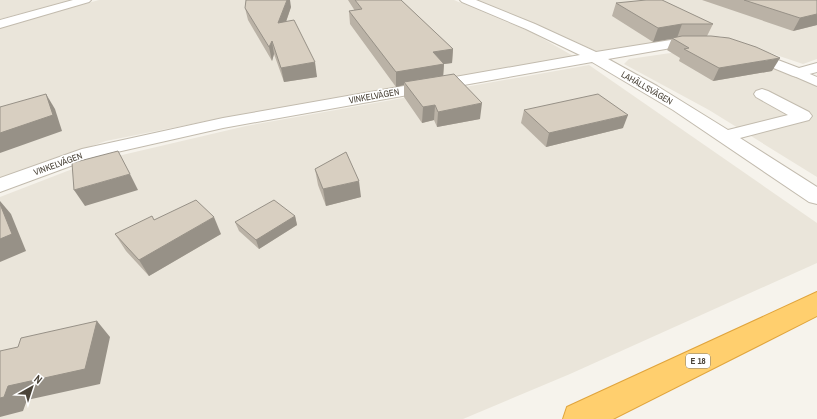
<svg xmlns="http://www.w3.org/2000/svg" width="817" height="419" font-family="'Archivo Narrow',sans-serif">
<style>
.residential{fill:#eae5da}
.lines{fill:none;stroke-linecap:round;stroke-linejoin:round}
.lane-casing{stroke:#c2bbae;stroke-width:2}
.street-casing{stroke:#c2bbae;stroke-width:2}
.highway-casing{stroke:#e0a43c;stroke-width:2}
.lane{fill:#fff;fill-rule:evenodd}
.street{fill:#fff;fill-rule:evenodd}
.highway{fill:#ffcf6e;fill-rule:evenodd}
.wall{fill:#bab2a6}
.shaded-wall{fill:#979187}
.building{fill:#d8cfc1;stroke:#979187}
.labels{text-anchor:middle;stroke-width:3;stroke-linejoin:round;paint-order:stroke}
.far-street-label{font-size:9px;fill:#4b4439;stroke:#fff}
.shield{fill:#fff;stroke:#817c74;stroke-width:1}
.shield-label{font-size:9px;font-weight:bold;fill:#4b4439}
</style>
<rect width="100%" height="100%" fill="#f6f3ec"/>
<g class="residential">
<polygon points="0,0 72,0 0,19"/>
<polygon points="99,0 454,0 533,33 575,57 217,119 106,141 0,179 0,27"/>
<polygon points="477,0 817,0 817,59 803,64 720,36 598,52 531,22"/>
<polygon points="719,46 817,78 817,177 709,110 624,64 629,59"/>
<polygon points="589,65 817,223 817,263 570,374 463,419 0,419 0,197 88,163 246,126"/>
</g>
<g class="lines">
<g class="lane-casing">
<polygon id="lane" points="798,69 817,77 817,86 794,76 792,73 794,70"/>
</g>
<g class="street-casing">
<g id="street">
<polygon points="73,0 91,0 89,2 0,28 0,20"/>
<polygon points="460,0 476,0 535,24 596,52 677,39 703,39 705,42 703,45 677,47 608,59 657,86 728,130 788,115 756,97 754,94 756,91 762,89 768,91 809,112 812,116 809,120 740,138 817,187 817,204 809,202 673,110 592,62 223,128 95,157 0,192 0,178 82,149 223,118 580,55 526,29 462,2"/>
<polygon points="749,49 799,68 817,63 817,72 798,77 793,76 744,56 742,53 744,50"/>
</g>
</g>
<g class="highway-casing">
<polygon id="highway" points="817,292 817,316 613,419 563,419 567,407"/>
</g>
<use href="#lane" class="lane"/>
<use href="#street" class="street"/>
<use href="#highway" class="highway"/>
</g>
<g class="wall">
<polygon points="348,0 401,0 453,49 452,63 444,64 443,76 480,119 437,127 434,120 422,123 404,97 404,85 396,87 350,24 349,11 355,11"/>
<polygon points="702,0 817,0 817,25 793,31"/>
<polygon points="616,3 713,24 707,36 772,71 713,81 679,61 680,58 667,50 672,38 653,42 612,16"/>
<polygon points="291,7 286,22 317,77 284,82 274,54 272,61 248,20 245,8"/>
<polygon points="524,110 623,128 546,147 521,123"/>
<polygon points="315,169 361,197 326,206 318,185"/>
<polygon points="295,216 297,225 259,249 239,231 235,222"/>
<polygon points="154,220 221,234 149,276 126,251 115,234"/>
</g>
<g class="shaded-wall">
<polygon points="287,0 290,0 291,7 281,36 278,23"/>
<polygon points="817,14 817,25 793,31 800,18"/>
<polygon points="682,24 677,38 653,42 658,28"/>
<polygon points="272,41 274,54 272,61 269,47"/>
<polygon points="453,49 452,63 444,64 443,78 404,82 404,85 396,87 396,72 433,52"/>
<polygon points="780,58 772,71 713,81 719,68"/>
<polygon points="315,62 317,77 284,82 281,68"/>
<polygon points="46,94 55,109 62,131 0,153 0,133"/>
<polygon points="482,103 480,119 437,127 438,112"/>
<polygon points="435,105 434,120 422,123 423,107"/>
<polygon points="628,115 623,128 546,147 549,133"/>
<polygon points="130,174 138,190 85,206 74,190"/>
<polygon points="359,181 361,197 326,206 323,189"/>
<polygon points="0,201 11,214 26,251 0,262"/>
<polygon points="295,216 297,225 259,249 256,240"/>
<polygon points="214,217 221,234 149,276 139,260"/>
<polygon points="97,321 110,337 100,384 27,400 23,411 0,417 0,398 8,386"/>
</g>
<g class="building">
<polygon points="246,0 287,0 278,23 294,20 315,62 281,68 272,41 269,47 245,8"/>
<polygon points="355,0 401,0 453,49 433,52 444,64 396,72 349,11 362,9"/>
<polygon points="646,0 662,0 713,24 682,24 658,28 616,3"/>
<polygon points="744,0 817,0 817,14 800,18"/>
<polygon points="682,36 711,36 729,38 756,47 780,58 719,68 684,49 689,48 672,38"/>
<polygon points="454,74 482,103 438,112 435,105 423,107 404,82"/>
<polygon points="46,94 53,115 0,133 0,107"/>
<polygon points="598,94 628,115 549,133 524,110"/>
<polygon points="118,151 130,174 74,190 72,163"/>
<polygon points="346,152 359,181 323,189 315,169"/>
<polygon points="196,200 214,217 139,260 115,234 152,216 154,220"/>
<polygon points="274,200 295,216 256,240 235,222"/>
<polygon points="0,204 12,234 0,239"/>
<polygon points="97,321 85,369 8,386 4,397 0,398 0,351 18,347 21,338"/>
</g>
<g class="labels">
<g class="far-street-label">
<text transform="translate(647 88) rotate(30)" y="3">LAHÄLLSVÄGEN</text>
<text transform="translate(374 96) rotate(-10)" y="3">VINKELVÄGEN</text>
<text transform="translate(58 164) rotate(-20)" y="3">VINKELVÄGEN</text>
</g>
<rect class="shield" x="686" y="354" width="24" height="14" rx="3"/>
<g class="shield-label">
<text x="698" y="364">E 18</text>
</g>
</g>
<g transform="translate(32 387) rotate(39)" stroke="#ffffff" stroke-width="3" paint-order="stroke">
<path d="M0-3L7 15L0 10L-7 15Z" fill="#4b4439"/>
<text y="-6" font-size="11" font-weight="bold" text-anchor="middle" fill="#4b4439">N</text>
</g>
</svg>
